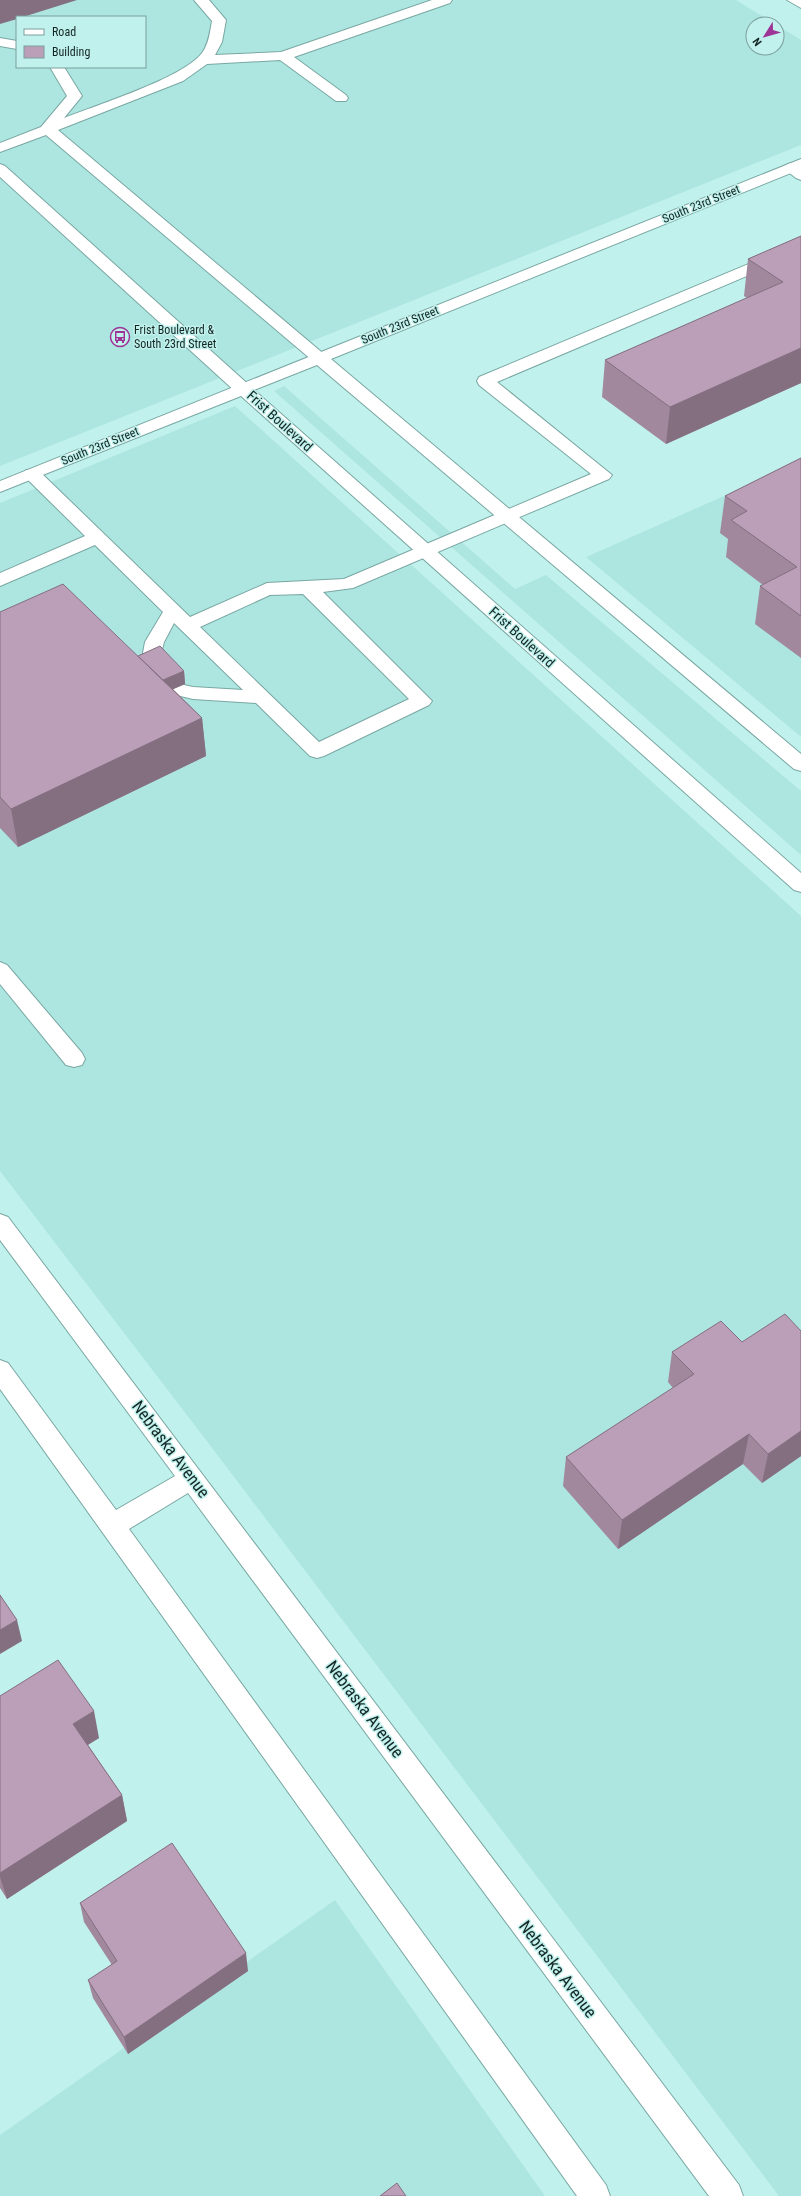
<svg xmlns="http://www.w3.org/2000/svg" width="801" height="2196" font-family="'Roboto Condensed',sans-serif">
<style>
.built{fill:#ade6e0;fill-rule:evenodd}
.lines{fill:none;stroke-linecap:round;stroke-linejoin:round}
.service-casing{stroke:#79a7a3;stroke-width:2}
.minor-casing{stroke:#79a7a3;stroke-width:2}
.tertiary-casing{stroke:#79a7a3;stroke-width:2}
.service{fill:#fff;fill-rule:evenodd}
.minor{fill:#fff;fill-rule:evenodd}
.tertiary{fill:#fff;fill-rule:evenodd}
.wall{fill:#a1889d}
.shaded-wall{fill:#836f80}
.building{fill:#bb9eb7;stroke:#836f80}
.labels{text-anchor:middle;stroke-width:3;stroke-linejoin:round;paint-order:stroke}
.far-street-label{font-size:12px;fill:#122523;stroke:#c1f1ec}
.far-poi-label{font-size:12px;fill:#122523;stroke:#c1f1ec;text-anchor:start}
.street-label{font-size:14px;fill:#122523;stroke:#c1f1ec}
.near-street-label{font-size:17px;fill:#122523;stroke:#c1f1ec}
</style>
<rect width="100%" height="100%" fill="#c1f1ec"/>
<g class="built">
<path d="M0,0h736l39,24h-22v24h24v-23l24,15v105l-801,321zM17,17h128v50h-128z"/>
<polygon points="284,386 515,589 546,575 801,791 801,855 274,391"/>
<polygon points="235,406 801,916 801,2196 779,2196 206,1440 0,1171 0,503"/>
<polygon points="801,462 801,737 586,557"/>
<polygon points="335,1900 545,2196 0,2196 0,2135"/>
</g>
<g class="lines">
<g class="service-casing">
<g id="service">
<path d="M194,0h15l17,20 -4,22 -7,13 66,-3 151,-52h20l-2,3 -156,54 52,38 2,3 -2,3h-10l-56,-41 -73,4 -24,17 -125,49 267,225 2,3 -2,3h-12l-267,-226 -46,17v-9l41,-16 26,-31 -17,-29h14l18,29 -18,22c33,-13 119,-40 138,-65 7,-9 8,-22 10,-32z"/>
<polygon points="0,38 17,41 17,49 0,46"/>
<polygon points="791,163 801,168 801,180 796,178 783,168 786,165"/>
<polygon points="0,164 5,166 249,385 251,389 249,393 237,393 0,177"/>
<path d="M801,242v11l-304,129 115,93 -3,4 -256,109 -30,4 109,109 -3,4 -105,51 -7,2 -7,-2 -54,-53 -63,-4 -25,-6 -2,-4 2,-4 7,-2 18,4 50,3 -69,-67 -10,19 -7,26 -7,2 -7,-2 -2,-4 4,-22 18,-30 -68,-67 -95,41v-13l85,-37 -59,-58 -3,-4 3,-4h12l152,147 77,-34 77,-4 247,-105 -112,-89 -2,-4 2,-4zM303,594l106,105 -90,43 -119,-115 70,-32z"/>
<polygon points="0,962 7,965 82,1053 85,1059 82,1065 74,1067 66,1065 0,984"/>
</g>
</g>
<g class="minor-casing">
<g id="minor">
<polygon points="787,0 801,0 801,8"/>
<polygon points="801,159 801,169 331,359 801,754 801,771 794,769 317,365 254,390 801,873 801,892 794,890 241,396 0,492 0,481"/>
</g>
</g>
<g class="tertiary-casing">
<polygon id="tertiary" points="0,1214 8,1217 739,2185 743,2196 709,2196 188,1493 129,1529 606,2185 610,2196 577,2196 0,1389 0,1360 8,1363 116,1510 175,1476 0,1240"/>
</g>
<use href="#service" class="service"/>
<use href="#minor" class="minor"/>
<use href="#tertiary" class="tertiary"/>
</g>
<g class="wall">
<polygon points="801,236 801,383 666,444 602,397 605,360 747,298 744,296 748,259"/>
<polygon points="801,458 801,658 755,624 760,586 763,585 726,557 728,539 720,533 725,496"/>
<polygon points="0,612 184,671 185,684 173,689 202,718 206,756 18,847 0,828"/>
<polygon points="801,1331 801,1456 762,1483 743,1464 618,1549 563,1486 566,1457 673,1388 668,1382 672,1352 742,1342"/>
<polygon points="0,1696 99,1738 88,1745 122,1795 127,1821 7,1899 0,1888"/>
<polygon points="80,1903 248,1971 128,2054 93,1998 88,1980 112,1965 84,1922"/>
</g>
<g class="shaded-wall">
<polygon points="0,0 77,0 23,17 17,17 17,19 0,24"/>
<polygon points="801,348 801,383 666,444 670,407"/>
<polygon points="184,671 185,684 151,699 150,686"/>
<polygon points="202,718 206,756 18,847 11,809"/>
<polygon points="801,1431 801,1456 762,1483 768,1454"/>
<polygon points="749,1434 743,1464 618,1549 622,1520"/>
<polygon points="17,1620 22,1641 0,1654 0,1630"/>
<polygon points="94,1711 99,1738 79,1750 73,1724"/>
<polygon points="122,1795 127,1821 7,1899 0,1877 0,1873"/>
<polygon points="246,1953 248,1971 128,2054 124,2037"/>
</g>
<g class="building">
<polygon points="801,236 801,348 670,407 605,360 783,282 748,259"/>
<polygon points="801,458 801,616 760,586 797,567 731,520 747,511 725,496"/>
<polygon points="63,584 202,718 11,809 0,797 0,612"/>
<polygon points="160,646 184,671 163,680 138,656"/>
<polygon points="785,1314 801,1331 801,1431 768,1454 749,1434 622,1520 566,1457 694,1374 672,1352 721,1321 742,1342"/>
<polygon points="0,1595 17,1620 0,1630"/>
<polygon points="58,1660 94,1711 73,1724 122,1795 0,1873 0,1696"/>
<polygon points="172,1843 246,1953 124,2037 88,1980 117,1961 80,1903"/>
<polygon points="397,2183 406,2196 380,2196"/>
</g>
<defs>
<g id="bus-ring" transform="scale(1)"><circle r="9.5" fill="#c1f1ec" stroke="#9d3496" stroke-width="1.5"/><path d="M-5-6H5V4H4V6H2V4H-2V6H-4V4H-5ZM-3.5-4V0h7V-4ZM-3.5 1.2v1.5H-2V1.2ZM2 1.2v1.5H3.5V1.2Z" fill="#9d3496"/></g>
</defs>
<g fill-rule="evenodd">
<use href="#bus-ring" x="120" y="337"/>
</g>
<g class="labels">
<g class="far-street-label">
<text transform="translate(701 204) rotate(-22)" y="4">South 23rd Street</text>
<text transform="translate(400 325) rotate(-22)" y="4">South 23rd Street</text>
<text transform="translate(100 446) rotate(-22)" y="4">South 23rd Street</text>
</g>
<g class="far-poi-label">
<text x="134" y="334">Frist Boulevard &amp;<tspan x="134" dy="14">South 23rd Street</tspan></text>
</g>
<g class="street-label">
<text transform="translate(280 421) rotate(42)" y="5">Frist Boulevard</text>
<text transform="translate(522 637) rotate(42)" y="5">Frist Boulevard</text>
</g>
<g class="near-street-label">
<text transform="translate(171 1449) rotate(53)" y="6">Nebraska Avenue</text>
<text transform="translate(365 1709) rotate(53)" y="6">Nebraska Avenue</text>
<text transform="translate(558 1969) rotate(53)" y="6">Nebraska Avenue</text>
</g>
</g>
<rect x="16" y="16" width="130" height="52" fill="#c1f1ec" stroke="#7b9f9c"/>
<rect x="24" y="29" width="20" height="6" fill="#ffffff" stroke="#7b9f9c"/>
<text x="52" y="36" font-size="12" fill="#122523">Road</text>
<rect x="24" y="46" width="20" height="12" fill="#bb9eb7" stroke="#7b9f9c"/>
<text x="52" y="56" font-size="12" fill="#122523">Building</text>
<g transform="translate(765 36) rotate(233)"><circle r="19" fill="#c1f1ec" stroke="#7b9f9c"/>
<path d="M0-3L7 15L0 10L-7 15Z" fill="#9d3496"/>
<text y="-6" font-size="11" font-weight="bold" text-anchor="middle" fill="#122523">N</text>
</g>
</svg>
